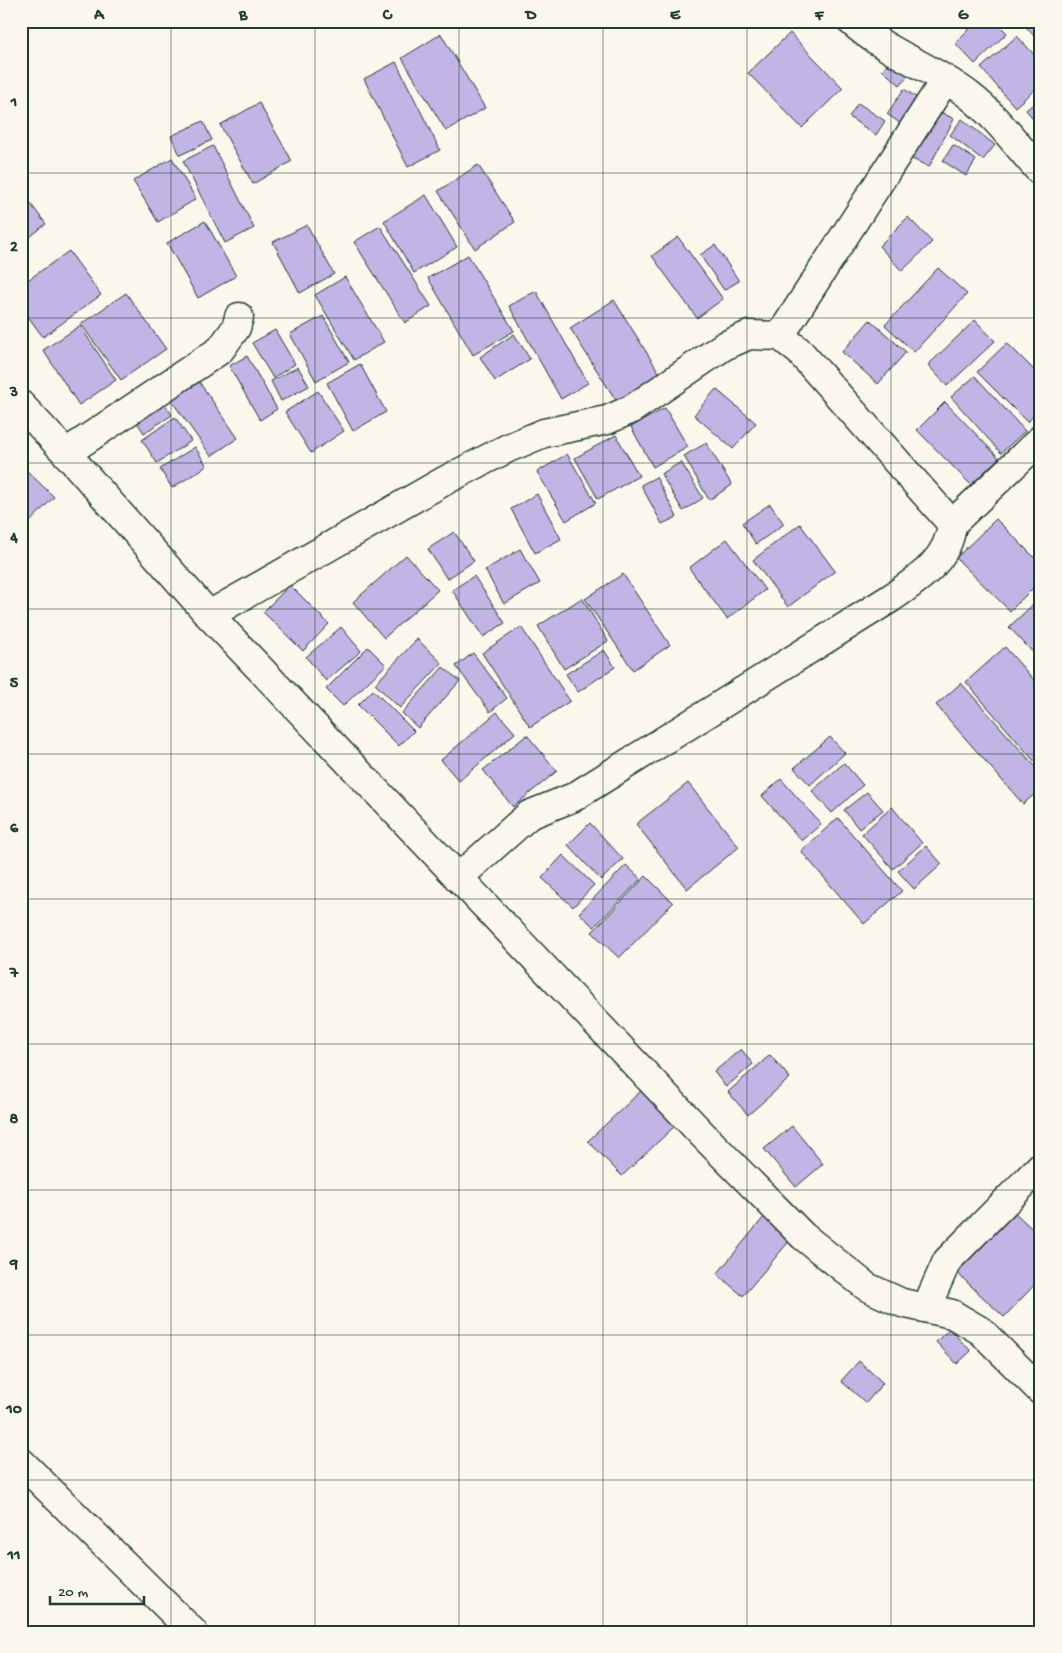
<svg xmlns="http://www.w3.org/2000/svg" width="1062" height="1653" font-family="'Gochi Hand',sans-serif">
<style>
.building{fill:#c2b4e5;stroke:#1f3d34}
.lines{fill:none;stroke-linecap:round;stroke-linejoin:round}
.minor-casing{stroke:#1f3d34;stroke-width:31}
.minor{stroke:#fbf7ec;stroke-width:28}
.grid{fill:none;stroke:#1f3d34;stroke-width:1;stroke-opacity:0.55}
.neatline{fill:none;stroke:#1f3d34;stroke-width:2}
.grid-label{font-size:16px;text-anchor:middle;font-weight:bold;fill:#1f3d34}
</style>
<rect width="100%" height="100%" fill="#fbf7ec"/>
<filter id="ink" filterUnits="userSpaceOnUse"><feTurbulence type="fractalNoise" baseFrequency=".02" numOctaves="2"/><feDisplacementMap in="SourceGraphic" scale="10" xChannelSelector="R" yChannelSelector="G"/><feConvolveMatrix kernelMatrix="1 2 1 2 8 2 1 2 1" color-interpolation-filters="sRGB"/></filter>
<g filter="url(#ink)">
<g class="building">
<polygon points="977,21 995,21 1007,33 975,64 955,43"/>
<polygon points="1021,21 1041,21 1041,44"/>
<polygon points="790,33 843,88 802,128 748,73"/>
<polygon points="441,34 485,108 446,131 402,58"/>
<polygon points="1017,36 1041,62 1041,84 1015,107 981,68"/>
<polygon points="895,55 913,70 900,85 882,70"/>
<polygon points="396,62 440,150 408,167 364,79"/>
<polygon points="904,89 925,103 907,128 887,114"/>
<polygon points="1041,98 1041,128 1026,110"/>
<polygon points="259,103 292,161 253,184 220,125"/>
<polygon points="858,103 885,121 876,135 849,117"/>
<polygon points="933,108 954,119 929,167 908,157"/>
<polygon points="962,119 995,145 983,160 950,135"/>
<polygon points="203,121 212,140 180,155 171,136"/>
<polygon points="953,145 976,160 966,176 943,161"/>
<polygon points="213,146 254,228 225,243 183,161"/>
<polygon points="172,158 196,199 158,222 133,181"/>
<polygon points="478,165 515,222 475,249 438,191"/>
<polygon points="21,191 46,224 21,244"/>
<polygon points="426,195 457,247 414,273 384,221"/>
<polygon points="908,217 932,242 902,271 879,246"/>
<polygon points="205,221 236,276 198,298 167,243"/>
<polygon points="307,225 334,274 300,293 273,242"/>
<polygon points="380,226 431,306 405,323 354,242"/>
<polygon points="678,237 723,299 697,318 652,256"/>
<polygon points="715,245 739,281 724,290 700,255"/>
<polygon points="69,251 101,295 43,337 21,307 21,285"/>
<polygon points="468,255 514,331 473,355 428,278"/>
<polygon points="938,268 967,294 914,352 885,325"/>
<polygon points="345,277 384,342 354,360 315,295"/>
<polygon points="536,291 588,383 561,399 509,306"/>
<polygon points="126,293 166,349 121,380 81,324"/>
<polygon points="614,300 660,374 617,402 570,328"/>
<polygon points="323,316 349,362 316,381 290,334"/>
<polygon points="870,320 906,352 878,384 842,352"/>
<polygon points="975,320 995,341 947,386 928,365"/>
<polygon points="80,326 116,380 79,405 43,350"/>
<polygon points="275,330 295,364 273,378 252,343"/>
<polygon points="514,334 530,359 495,381 480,357"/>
<polygon points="1007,343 1041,377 1041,409 1027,422 977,372"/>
<polygon points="247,356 277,409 260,420 229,366"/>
<polygon points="360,364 386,412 353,431 327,383"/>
<polygon points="298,367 309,386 281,401 271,381"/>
<polygon points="193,373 238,438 211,456 166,393"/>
<polygon points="975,376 1025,431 1001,453 951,397"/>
<polygon points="716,389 756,423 733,449 694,415"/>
<polygon points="318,391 344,431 311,453 285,412"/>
<polygon points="159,395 172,415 144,433 131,413"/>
<polygon points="945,402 999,458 971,485 917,430"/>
<polygon points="665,408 688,447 653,467 631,427"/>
<polygon points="175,417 191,441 157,463 142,440"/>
<polygon points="616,435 639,476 598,499 575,458"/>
<polygon points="706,443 732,485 709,500 684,456"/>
<polygon points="195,447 207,466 172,488 160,469"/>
<polygon points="567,454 596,503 566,521 537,472"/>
<polygon points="681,462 703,498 683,511 661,474"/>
<polygon points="21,465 54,497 21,531"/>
<polygon points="656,477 677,517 662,524 641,485"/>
<polygon points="537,494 561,539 535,553 511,509"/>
<polygon points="770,504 784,524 756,544 742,523"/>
<polygon points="996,519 1041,564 1041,580 1010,611 956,558"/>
<polygon points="800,524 835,571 788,607 753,560"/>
<polygon points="454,532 474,561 447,579 428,549"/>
<polygon points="727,539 765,590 727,619 689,568"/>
<polygon points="520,549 540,583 504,604 485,570"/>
<polygon points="406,555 438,590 384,638 353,602"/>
<polygon points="623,574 670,645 633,670 585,599"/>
<polygon points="474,576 505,623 483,637 452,590"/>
<polygon points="290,585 329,624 303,651 263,612"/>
<polygon points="1041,597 1041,661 1009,627"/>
<polygon points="582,598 608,641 564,669 538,626"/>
<polygon points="341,627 361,651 326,681 306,657"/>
<polygon points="521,627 570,701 530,727 482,653"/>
<polygon points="417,639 442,663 400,708 375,684"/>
<polygon points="368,647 386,665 343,706 326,689"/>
<polygon points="1005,647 1041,688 1041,769 966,682"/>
<polygon points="604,650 615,667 578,692 566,674"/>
<polygon points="473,653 507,698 490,712 456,666"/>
<polygon points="443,667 460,681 418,728 402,713"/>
<polygon points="961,683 1041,773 1041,789 1023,804 936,705"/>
<polygon points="373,690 414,731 399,746 358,705"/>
<polygon points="497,712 515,733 459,781 441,760"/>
<polygon points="527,735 557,771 513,807 483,770"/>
<polygon points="830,737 845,753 810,785 794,768"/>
<polygon points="844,763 863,785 832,813 812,791"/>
<polygon points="781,779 821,824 802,841 762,796"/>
<polygon points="688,783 739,847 687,889 636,824"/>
<polygon points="867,792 883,810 859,829 844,810"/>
<polygon points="892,807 922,843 893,869 862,834"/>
<polygon points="838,818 902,891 864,924 801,851"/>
<polygon points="590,823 623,859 601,880 568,845"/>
<polygon points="926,846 942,864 914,889 898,871"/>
<polygon points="563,855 594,885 573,907 542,878"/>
<polygon points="626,865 641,879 594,927 579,913"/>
<polygon points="646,876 673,903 619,958 592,932"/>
<polygon points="741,1049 753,1064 726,1087 714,1072"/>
<polygon points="770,1055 790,1078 748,1115 728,1092"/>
<polygon points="643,1089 677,1124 622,1176 588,1141"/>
<polygon points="792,1126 823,1164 796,1187 764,1149"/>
<polygon points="1011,1209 1041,1237 1041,1278 1004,1317 954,1270"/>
<polygon points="764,1217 791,1239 743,1296 717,1274"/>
<polygon points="949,1329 971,1351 957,1364 936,1342"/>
<polygon points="859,1361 883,1383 866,1403 841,1381"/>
</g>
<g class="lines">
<g class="minor-casing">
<g id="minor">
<path d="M851,21c35,32 82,46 119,75 27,21 48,51 71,76"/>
<polyline points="780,336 945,80"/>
<polyline points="21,405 66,453 209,615 702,1134 803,1236 867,1287 902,1303 952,1314 981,1331 1041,1391"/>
<polyline points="66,453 220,350 236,328 239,317"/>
<polyline points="952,524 1041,439"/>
<path d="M209,615l237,-135 62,-32 36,-15 63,-13 25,-11 92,-63 25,-11 31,1 19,15 153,173c-3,36 -34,55 -61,74l-317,199 -45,18 -71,63"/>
<polyline points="926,1308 947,1261 1041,1166"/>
<polyline points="21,1462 193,1632"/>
</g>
</g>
<use href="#minor" class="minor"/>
</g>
</g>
<path class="grid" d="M171,21v1611M315,21v1611M459,21v1611M603,21v1611M747,21v1611M891,21v1611M21,173h1020M21,318h1020M21,463h1020M21,609h1020M21,754h1020M21,899h1020M21,1044h1020M21,1190h1020M21,1335h1020M21,1480h1020"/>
<rect width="1062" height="1653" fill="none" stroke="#fbf7ec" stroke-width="55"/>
<path d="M50 1596v8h94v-8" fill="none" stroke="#1f3d34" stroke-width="2.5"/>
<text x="58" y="1596" font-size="15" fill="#1f3d34" stroke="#fbf7ec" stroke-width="4" paint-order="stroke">20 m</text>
<rect x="28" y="28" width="1006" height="1598" class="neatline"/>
<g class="grid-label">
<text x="99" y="19">A</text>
<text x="243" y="19">B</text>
<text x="387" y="19">C</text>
<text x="531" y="19">D</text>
<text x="675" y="19">E</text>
<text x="819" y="19">F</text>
<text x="963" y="19">G</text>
<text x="14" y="106">1</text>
<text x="14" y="251">2</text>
<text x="14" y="396">3</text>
<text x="14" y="542">4</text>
<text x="14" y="687">5</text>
<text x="14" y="832">6</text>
<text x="14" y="977">7</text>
<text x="14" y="1123">8</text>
<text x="14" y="1268">9</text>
<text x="14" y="1413">10</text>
<text x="14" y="1559">11</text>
</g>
</svg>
